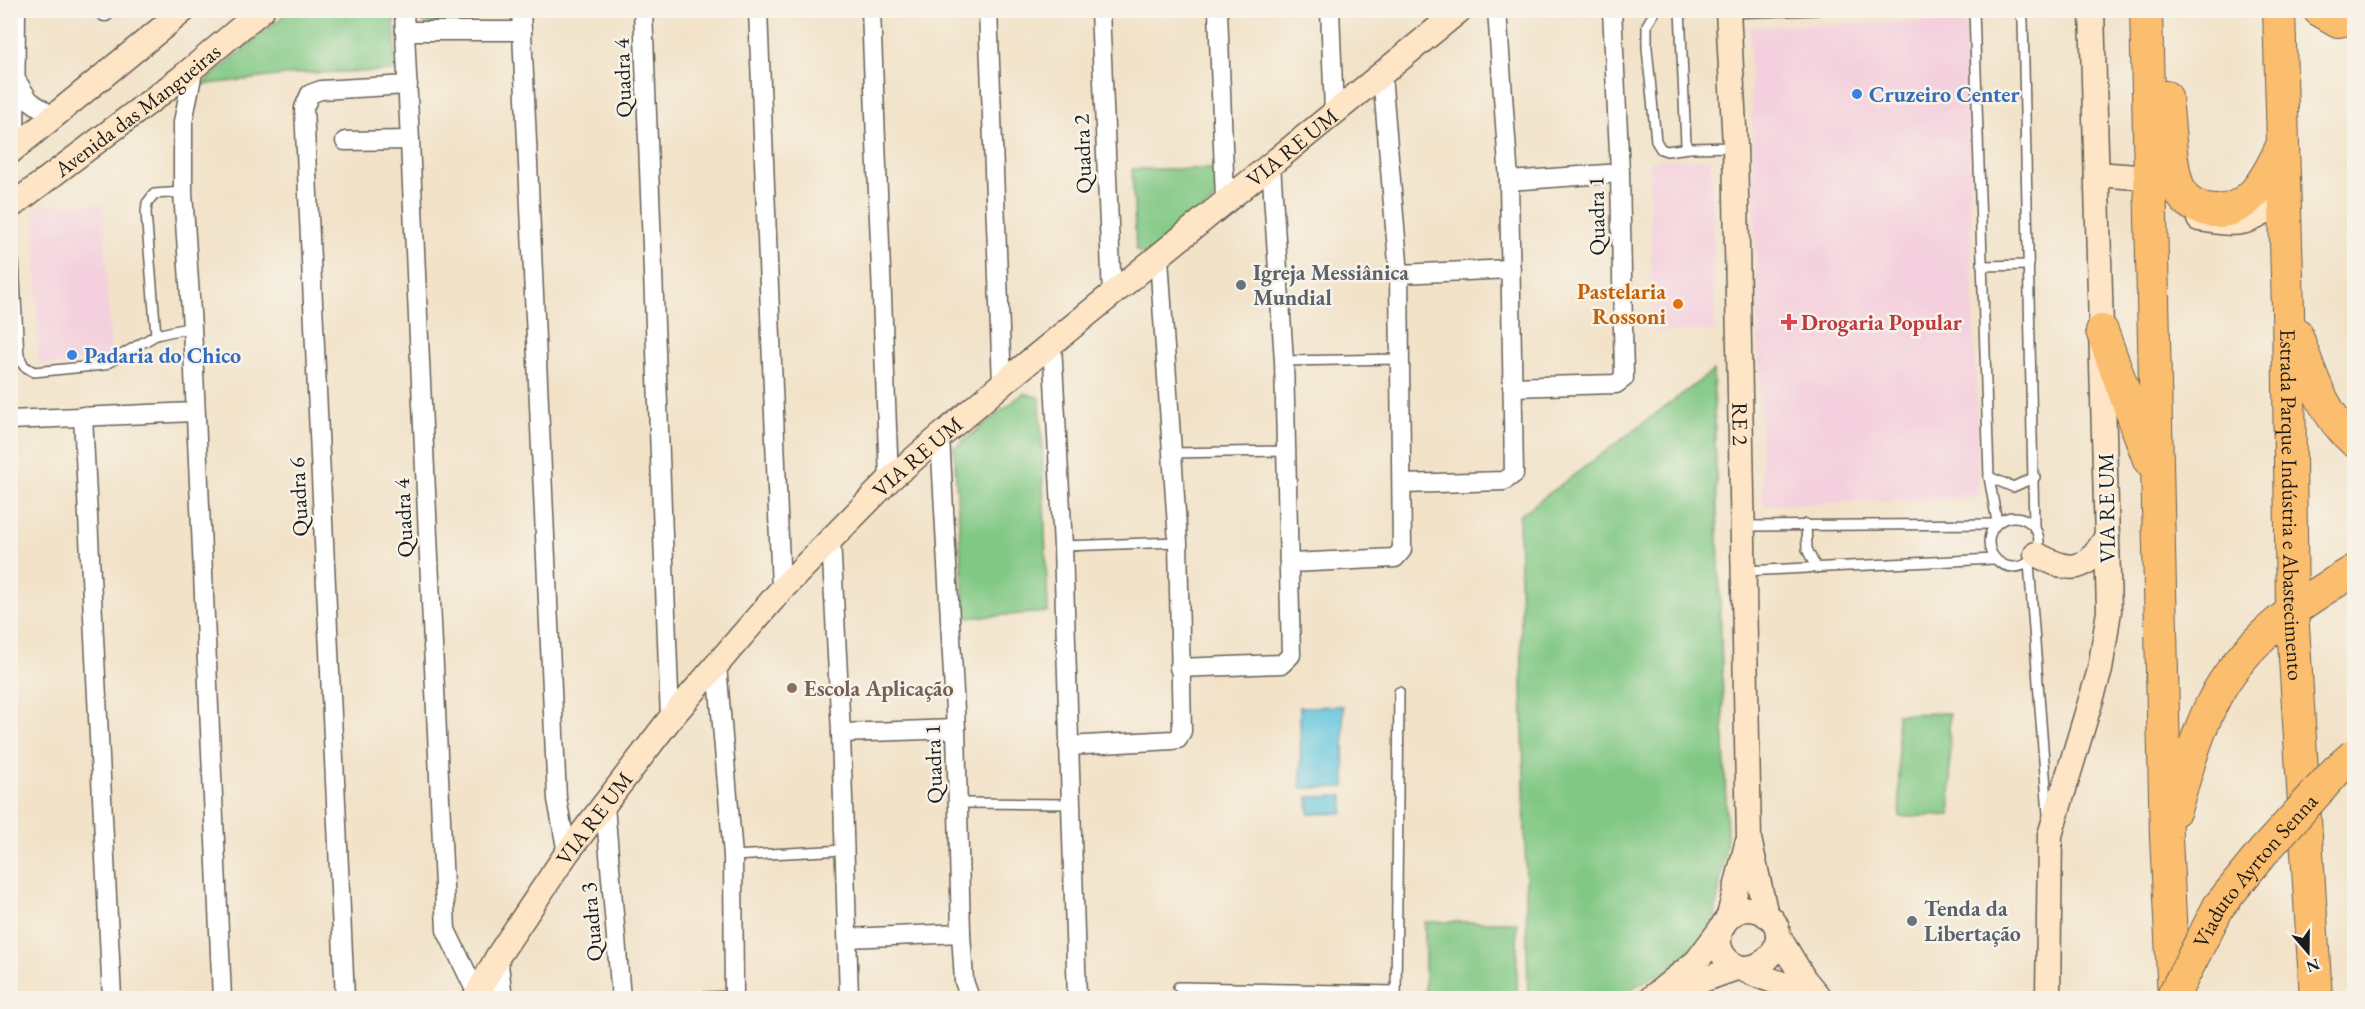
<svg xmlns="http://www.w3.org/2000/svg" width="2365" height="1009" font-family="'EB Garamond',serif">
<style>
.built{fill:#f4cfdd}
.green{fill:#81c884;stroke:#4e7250;stroke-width:1.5}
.water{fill:#60c5de;stroke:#3e707d;stroke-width:1.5}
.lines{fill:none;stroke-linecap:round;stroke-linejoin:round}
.lane-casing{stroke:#676158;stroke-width:12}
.street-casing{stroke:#676158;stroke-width:21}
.secondary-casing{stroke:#676158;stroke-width:27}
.highway-casing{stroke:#676158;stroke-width:34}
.lane{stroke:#fff;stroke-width:9}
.street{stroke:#fff;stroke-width:18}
.secondary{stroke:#fde5c5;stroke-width:24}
.highway{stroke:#fbbd6e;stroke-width:32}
.highway-bridge-casing{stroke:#676158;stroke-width:34;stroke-linecap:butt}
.highway-bridge{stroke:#fbbd6e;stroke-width:32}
.shop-dot{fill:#3f7fe0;stroke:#f7f3e8;stroke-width:2}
.worship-dot{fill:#6b7280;stroke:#f7f3e8;stroke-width:2}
.food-dot{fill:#e8710a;stroke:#f7f3e8;stroke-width:2}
.health-dot{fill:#e0444e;stroke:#f7f3e8;stroke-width:2}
.education-dot{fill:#8d6e63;stroke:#f7f3e8;stroke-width:2}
.labels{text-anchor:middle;stroke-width:5;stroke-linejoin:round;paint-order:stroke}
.street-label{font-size:22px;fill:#1c1c1c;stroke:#f7f3e8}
.shop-label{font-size:22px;font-weight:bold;fill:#366cbe;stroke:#f7f3e8;text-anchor:start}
.worship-label{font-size:22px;font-weight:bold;fill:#5b616d;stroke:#f7f3e8;text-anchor:start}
.food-label{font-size:22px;font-weight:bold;fill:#c56008;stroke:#f7f3e8;text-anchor:end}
.health-label{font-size:22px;font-weight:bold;fill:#be3a42;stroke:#f7f3e8;text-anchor:start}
.education-label{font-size:22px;font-weight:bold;fill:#785e54;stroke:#f7f3e8;text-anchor:start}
</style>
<rect width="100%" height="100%" fill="#f7f3e8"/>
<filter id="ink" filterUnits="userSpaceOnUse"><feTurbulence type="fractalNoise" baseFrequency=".0167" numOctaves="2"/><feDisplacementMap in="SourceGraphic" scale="12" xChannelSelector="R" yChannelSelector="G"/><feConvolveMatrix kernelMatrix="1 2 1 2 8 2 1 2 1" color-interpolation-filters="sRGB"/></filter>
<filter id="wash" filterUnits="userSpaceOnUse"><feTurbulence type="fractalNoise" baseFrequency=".008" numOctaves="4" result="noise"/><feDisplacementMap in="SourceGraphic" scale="24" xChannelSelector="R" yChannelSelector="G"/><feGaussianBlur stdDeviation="1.35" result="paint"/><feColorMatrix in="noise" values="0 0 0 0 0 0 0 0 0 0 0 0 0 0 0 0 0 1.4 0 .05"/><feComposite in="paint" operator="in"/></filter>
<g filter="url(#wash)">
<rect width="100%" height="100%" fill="#f2e2c8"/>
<g class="built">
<polygon points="1965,20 1979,498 1763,505 1749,27"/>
<polygon points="1711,159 1715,331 1652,332 1649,160"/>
<polygon points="103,204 111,359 38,366 36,206"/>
</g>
<g class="green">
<polygon points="290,10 394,11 396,71 303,73 201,85"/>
<polygon points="422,11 444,11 447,23 422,23"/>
<polygon points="1132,169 1221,169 1220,195 1148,256 1136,250"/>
<polygon points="1713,371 1727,838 1713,929 1669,969 1614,998 1528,998 1519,516"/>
<polygon points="1024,393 1040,398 1048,612 965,618 954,448"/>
<polygon points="1949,713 1951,815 1900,817 1897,714"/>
<rect x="1425" y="922" width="92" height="76"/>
</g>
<g class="water">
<polygon points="1343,706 1345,787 1301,788 1300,707"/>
<polygon points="1343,796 1343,813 1309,814 1308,797"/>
</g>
</g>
<g filter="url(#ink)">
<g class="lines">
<g class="lane-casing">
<g id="lane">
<polyline points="1656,10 1647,25 1647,48 1656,141 1661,149 1667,151 1689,148"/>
<polyline points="1680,10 1686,144 1689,148 1734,147"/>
<polyline points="1974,10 1989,477 1997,522"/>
<polyline points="2017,10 2023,20 2034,526"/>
<polyline points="1729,13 1817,10"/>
<polyline points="183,192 154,194 147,203 146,213 156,335 192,327"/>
<polyline points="10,249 14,260 19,356 24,366 34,372 104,365 156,335"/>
<polyline points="1982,266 2029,265"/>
<polyline points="1284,361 1400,359"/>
<polyline points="1173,453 1285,451"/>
<polyline points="1989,477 2013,487 2035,477"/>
<circle cx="2014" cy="542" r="25"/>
<polyline points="1806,524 1807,549 1816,568"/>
<polyline points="1743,526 1996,524"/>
<polyline points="1063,546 1178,542"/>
<polyline points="2029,563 2048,814"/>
<polyline points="1744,571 1994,559"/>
<polyline points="959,803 1070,804"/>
<polyline points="733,856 845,850"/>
<polyline points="1178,987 1396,991"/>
<polyline points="677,998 734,996"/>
<polyline points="1396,998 1399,692"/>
</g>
</g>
<g class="street-casing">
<g id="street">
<polyline points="105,10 105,12"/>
<polyline points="404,10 446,930 477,994"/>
<polyline points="521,10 557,799 567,853"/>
<polyline points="643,10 670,719"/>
<polyline points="758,10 781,590"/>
<polyline points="871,10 889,480"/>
<polyline points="988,10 1002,384"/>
<polyline points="1100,10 1112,296"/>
<polyline points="1218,10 1225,200"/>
<polyline points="1330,10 1334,113"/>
<polyline points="405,31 522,31"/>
<polyline points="194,67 183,122 183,192 192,327 222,998"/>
<polyline points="16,80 29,100 53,117"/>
<polyline points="345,141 410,140"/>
<polyline points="15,149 16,10"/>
<polyline points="1509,181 1620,173"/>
<polyline points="1399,274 1511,269"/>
<polyline points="1052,344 1063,546 1077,998"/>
<polyline points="1512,387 1616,384 1624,378 1620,173 1612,10"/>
<polyline points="83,416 112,998"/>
<polyline points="10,420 194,412"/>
<polyline points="940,437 956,729 961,933 964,981 970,998"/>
<polyline points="1403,484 1504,481 1514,474 1509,181 1497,10"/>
<polyline points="831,539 841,733 849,998"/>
<polyline points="1291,563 1395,558 1402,550 1399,274 1382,75"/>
<polyline points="717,665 733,856 734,998"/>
<polyline points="1179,668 1282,664 1291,655 1284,361 1271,164"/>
<polyline points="841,733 956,729"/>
<polyline points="1068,746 1173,740 1178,739 1182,731 1178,542 1159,258"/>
<polyline points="605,806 621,998"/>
<polyline points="848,938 961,933"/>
<polyline points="498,956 503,998"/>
<polyline points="345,998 304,108 310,94 321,90 408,85"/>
</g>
</g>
<g class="secondary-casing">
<g id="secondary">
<path id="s1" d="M1728,10l7,137 14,692 17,76"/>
<polyline points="10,152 184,10"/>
<polyline points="2097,174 2150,178 2161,190"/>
<path id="s2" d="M10,207l171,-129 81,-68"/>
<path d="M2199,219c42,7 49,6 84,-19"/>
<path d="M2036,554c36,20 50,18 71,-18"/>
<polyline points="1729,916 1747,844"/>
<polyline points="1778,936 1804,979 1818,996"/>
<path d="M1744,968c31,0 49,-41 18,-56 -32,-15 -60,30 -31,51 16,11 65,25 86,32"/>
<polyline points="1672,991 1739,967"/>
<path id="s3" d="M475,998l23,-42 69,-103 103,-134 111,-129 108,-110 113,-96 458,-374"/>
<polyline points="1651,998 1697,961 1720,930"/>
<polyline points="2048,998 2050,835 2100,670 2109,611 2092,10"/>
</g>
</g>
<g class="highway-casing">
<g id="highway">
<polyline points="2146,10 2166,837 2174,998"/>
<path id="s4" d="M2279,10l9,300 4,299 24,389"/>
<polyline points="2319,10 2338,21 2354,18"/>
<path d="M2166,97c3,25 4,75 15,96 5,10 15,14 25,17 41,8 61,-32 75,-62"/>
<polyline points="2102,331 2149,460"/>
<path d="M2296,333c15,41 25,79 58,108"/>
<path d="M2175,810c12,-40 23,-83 44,-120 32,-54 83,-89 135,-119"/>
</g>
</g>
<use href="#lane" class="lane"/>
<use href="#street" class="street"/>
<use href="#secondary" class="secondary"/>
<use href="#highway" class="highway"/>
<g class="highway-bridge-casing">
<g id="highway-bridge">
<path id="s5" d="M2172,998l47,-92 44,-54 74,-82 17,-15"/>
</g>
</g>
<use href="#highway-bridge" class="highway-bridge"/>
</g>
</g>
<g class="shop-dot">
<circle cx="1857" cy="94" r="6"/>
<circle cx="72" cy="355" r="6"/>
</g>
<g class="worship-dot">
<circle cx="1241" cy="285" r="6"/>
<circle cx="1912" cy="921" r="6"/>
</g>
<circle class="food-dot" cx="1678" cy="304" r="6"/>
<path class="health-dot" d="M1786 313h6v6h6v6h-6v6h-6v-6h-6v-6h6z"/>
<circle class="education-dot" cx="792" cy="688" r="6"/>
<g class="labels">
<g class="street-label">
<text transform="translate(622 78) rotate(-92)" y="8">Quadra 4</text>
<text dy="8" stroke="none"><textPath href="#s2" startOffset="160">Avenida das Mangueiras</textPath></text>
<text dy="8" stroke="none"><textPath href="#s3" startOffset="1188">VIA RE UM</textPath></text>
<text transform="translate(1082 154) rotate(-92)" y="8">Quadra 2</text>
<text transform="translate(1596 216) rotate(-91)" y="8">Quadra 1</text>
<text dy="8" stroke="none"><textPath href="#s1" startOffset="414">RE 2</textPath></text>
<text dy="8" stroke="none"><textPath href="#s3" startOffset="702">VIA RE UM</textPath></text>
<text transform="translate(298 497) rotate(-93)" y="8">Quadra 6</text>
<text dy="8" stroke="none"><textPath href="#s4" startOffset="495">Estrada Parque Indústria e Abastecimento</textPath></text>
<text transform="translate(2106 508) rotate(-91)" y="8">VIA RE UM</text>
<text transform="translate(403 518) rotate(-93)" y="8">Quadra 4</text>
<text transform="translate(933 764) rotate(-92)" y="8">Quadra 1</text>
<text dy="8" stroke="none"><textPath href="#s3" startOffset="216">VIA RE UM</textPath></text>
<text dy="8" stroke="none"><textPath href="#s5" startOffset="153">Viaduto Ayrton Senna</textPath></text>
<text transform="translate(591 922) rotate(-95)" y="8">Quadra 3</text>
</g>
<g class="shop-label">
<text x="1869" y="102">Cruzeiro Center</text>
<text x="84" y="363">Padaria do Chico</text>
</g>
<g class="worship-label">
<text x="1253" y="280">Igreja Messiânica<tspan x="1253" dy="25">Mundial</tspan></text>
<text x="1924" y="916">Tenda da<tspan x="1924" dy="25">Libertação</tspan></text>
</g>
<g class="food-label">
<text x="1666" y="299">Pastelaria<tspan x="1666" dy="25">Rossoni</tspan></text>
</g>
<g class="health-label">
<text x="1801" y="330">Drogaria Popular</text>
</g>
<g class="education-label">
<text x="804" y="696">Escola Aplicação</text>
</g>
</g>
<rect width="2365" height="1009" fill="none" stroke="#f7f3e8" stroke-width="36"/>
<g transform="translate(2308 952) rotate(160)" stroke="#f7f3e8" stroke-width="4.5" paint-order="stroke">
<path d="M0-4.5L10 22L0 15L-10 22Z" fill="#1c1c1c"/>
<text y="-9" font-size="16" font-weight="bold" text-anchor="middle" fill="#1c1c1c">N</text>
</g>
</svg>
